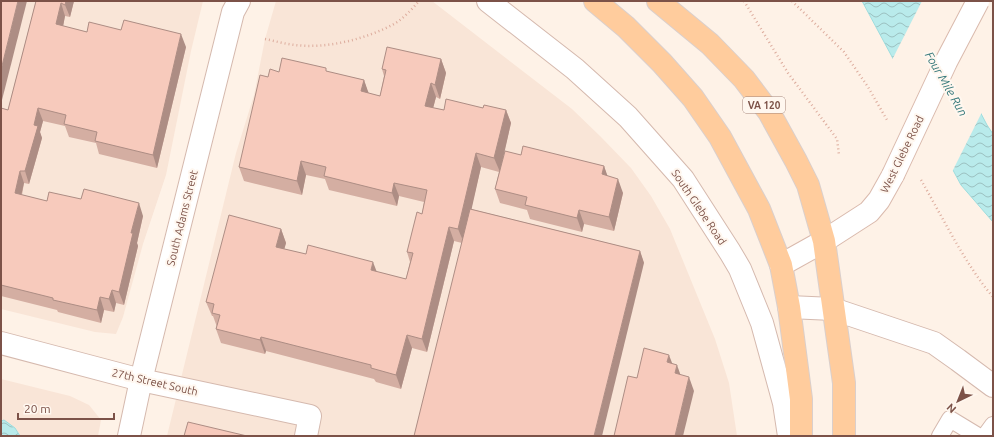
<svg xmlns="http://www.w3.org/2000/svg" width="994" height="437" font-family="Ubuntu,sans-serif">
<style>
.residential{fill:#f9e5d7}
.water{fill:url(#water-waves);stroke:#9eddde}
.pier{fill:#fef2e7}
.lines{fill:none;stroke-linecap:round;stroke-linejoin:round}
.lane-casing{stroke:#d5b9ae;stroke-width:18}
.street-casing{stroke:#d5b9ae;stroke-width:24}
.secondary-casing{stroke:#dabaad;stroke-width:24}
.primary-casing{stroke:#dacfcc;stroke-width:24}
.path{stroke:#ddad9e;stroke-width:2.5;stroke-dasharray:1 3;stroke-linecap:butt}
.lane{stroke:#fff;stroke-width:16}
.street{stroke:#fff;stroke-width:22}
.secondary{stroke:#fff;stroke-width:22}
.primary{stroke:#ffcc9d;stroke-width:22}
.secondary-bridge-casing{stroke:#dabaad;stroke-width:24;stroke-linecap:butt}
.secondary-bridge{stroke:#fff;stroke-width:22}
.wall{fill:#d4aea2}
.shaded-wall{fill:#ad8d84}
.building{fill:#f7cabc;stroke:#ad8d84}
.labels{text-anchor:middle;stroke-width:4;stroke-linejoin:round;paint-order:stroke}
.shield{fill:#fff7ef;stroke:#a3847a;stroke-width:1}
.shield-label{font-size:10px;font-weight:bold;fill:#7c5248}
.street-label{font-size:11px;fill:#7c5248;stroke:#fff7ef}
.water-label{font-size:12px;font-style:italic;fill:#36797b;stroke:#fff7ef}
</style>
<defs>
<pattern id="water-waves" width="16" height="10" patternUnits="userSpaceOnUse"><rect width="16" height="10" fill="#b9ebeb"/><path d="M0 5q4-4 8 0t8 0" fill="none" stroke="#9bc1c0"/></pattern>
</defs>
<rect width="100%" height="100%" fill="#fef2e7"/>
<g class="residential">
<polygon points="1,1 203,1 191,51 166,175 143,244 123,317 116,334 95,332 1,309"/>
<polygon points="276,1 432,1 572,109 600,136 631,168 651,196 670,229 715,339 729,383 737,436 167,436 236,153 254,95 265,39"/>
<polygon points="1,379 70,396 89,405 101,420 98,436 1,436"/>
</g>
<g class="water">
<polygon points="862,1 922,1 987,125 993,134 993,222 961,185"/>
<polygon points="4,420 15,428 20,436 1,436 1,421"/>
</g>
<polygon class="pier" points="922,1 924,1 982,112 952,172 892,60"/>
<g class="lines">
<g class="lane-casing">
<g id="lane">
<polyline points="940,436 950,419 978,436"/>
<polyline points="985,436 993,425"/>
</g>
</g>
<g class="street-casing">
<g id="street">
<polyline points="488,1 575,69 628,117 683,179 730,252 740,269 762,323 784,403 789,436"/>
<polyline points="789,307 833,309 934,343 958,360 993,386"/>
<polyline points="1,343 141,380 310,416 306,436"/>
<polyline points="129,436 141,380 233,12 239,1"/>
</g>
</g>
<g class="secondary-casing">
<polyline id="secondary" points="781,265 824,241 869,212 879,200 893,175"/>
</g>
<g class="primary-casing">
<g id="primary">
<polyline points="595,1 626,27 662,63 693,98 720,137 759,209 781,265 789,307 801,399 801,436"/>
<polyline points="658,1 710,44 744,79 769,112 796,161 808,185 824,241 844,383 844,436"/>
</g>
</g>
<g class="path">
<polyline points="744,1 788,73 837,139 839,155"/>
<polyline points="792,1 844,52 868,87 887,120"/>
<path d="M265,39c10,2 20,5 30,6 32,4 71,-6 99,-21 9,-5 18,-15 25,-23"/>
<path d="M921,180c22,38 44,84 72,117"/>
</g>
<use href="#lane" class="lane"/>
<use href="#street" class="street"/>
<use href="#secondary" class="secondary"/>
<use href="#primary" class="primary"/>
<g class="secondary-bridge-casing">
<polyline id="secondary-bridge" points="893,175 946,62 978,1"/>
</g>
<use href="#secondary-bridge" class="secondary-bridge"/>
</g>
<g class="wall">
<polygon points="36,1 74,1 70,17 65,16 63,26 87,32 186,47 157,168 99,154 96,143 69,137 65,126 43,121 40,132 42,138 35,163 29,184 24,183 22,195 47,201 143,216 137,243 138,246 124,305 116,303 114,312 104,310 101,323 58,312 57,310 1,296 1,108 8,110"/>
<polygon points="441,59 446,73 440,99 436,97 433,108 444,110 483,108 506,110 511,123 500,169 521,155 604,166 607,176 623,193 614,231 584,224 582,232 530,219 527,210 500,203 495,189 499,172 481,167 471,209 640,251 644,263 462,243 454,241 427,352 412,348 401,389 376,382 374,379 266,351 265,354 221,343 216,329 217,327 213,316 212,316 206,302 281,229 286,243 284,249 406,279 410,262 407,252 422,214 424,202 399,196 397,206 329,190 325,179 306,175 302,195 244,181 239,167 268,77 279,72 328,72 364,80 368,93 380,96 384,76 382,69"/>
</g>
<g class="shaded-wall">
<polygon points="18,1 27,1 1,104 1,70"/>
<polygon points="66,1 74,1 70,17 65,5"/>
<polygon points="61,3 65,16 61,37 56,24"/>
<polygon points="181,34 186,47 157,168 153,155"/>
<polygon points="441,59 446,73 440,99 435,85"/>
<polygon points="364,80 369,94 361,91"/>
<polygon points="431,83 436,97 430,120 425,106"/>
<polygon points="38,108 43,121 40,132 42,138 29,184 25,171 34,125"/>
<polygon points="506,110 511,123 500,172 494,158"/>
<polygon points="476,153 481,167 464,243 458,229"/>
<polygon points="301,161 306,175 302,195 297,181"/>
<polygon points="604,166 609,180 602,174"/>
<polygon points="20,171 24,183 19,205 15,193"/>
<polygon points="618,179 623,193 614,231 609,217"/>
<polygon points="394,183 399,196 397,206 392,193"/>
<polygon points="139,203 143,216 137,243 138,246 124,305 119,292 131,233"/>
<polygon points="579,210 584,224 582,232 577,218"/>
<polygon points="449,227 454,241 427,352 422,339"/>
<polygon points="281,229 286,243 281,261 276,247"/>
<polygon points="640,251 644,263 602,436 594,436"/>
<polygon points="373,262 378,275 371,270"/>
<polygon points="112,290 116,303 114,312 109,299"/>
<polygon points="100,297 104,310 101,323 97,310"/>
<polygon points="407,335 412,348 401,389 396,375"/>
<polygon points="261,337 266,351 265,354 260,340"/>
<polygon points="669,355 674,368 667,362"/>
<polygon points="677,365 682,379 675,373"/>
<polygon points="689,377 694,391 683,436 675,436"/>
</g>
<g class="building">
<polygon points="1,1 18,1 1,70"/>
<polygon points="36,1 66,1 65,5 61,3 56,24 87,32 89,22 121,30 124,20 181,34 153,155 95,141 97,132 64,124 66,115 38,108 34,125 38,126 31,150 25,171 20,171 15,193 47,201 49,192 81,199 84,189 139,203 131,233 133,233 119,292 112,290 109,299 100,297 97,310 53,300 53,298 1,285 1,108 8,110"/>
<polygon points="387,47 441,59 435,85 431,83 425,106 444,110 446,99 483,108 484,105 506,110 494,158 476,153 458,229 449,227 422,339 407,335 396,375 371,368 371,365 261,337 260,340 216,329 220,315 212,313 214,304 206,302 229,215 281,229 276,247 306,254 308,245 373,262 371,270 406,279 413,253 407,252 417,212 422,214 427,190 394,183 392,193 324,176 326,167 301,161 297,181 239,167 260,75 268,77 270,69 279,72 282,58 326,68 326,71 364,80 361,91 380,96 386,70 382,69"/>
<polygon points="523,146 604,166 602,174 618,179 609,217 579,210 577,218 525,205 527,197 495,189 505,151 521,155"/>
<polygon points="470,209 640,251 594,436 414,436"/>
<polygon points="644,348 669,355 667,362 677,365 675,373 689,377 675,436 614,436 628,376 637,378"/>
<polygon points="188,422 247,436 184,436"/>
</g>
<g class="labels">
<rect class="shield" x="743" y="97" width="42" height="16" rx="3"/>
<g class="shield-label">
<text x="764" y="109">VA 120</text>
</g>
<g class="street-label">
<text transform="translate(902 154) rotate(-64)" y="4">West Glebe Road</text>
<text transform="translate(699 207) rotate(56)" y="4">South Glebe Road</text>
<text transform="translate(182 218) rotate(-76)" y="4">South Adams Street</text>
<text transform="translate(155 382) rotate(13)" y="4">27th Street South</text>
</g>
<g class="water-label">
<text transform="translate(946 84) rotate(60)" y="4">Four Mile Run</text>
</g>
</g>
<rect width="994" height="437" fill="none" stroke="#7c5248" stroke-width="4"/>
<g transform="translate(958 401) rotate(223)" stroke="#fff7ef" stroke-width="3" paint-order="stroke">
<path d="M0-3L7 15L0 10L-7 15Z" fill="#7c5248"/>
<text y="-6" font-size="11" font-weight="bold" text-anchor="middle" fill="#7c5248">N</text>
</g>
<path d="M18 413v6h96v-6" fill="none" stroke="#7c5248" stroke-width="2"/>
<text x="24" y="413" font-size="12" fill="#7c5248" stroke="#fff7ef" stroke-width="3" paint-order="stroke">20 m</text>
</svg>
